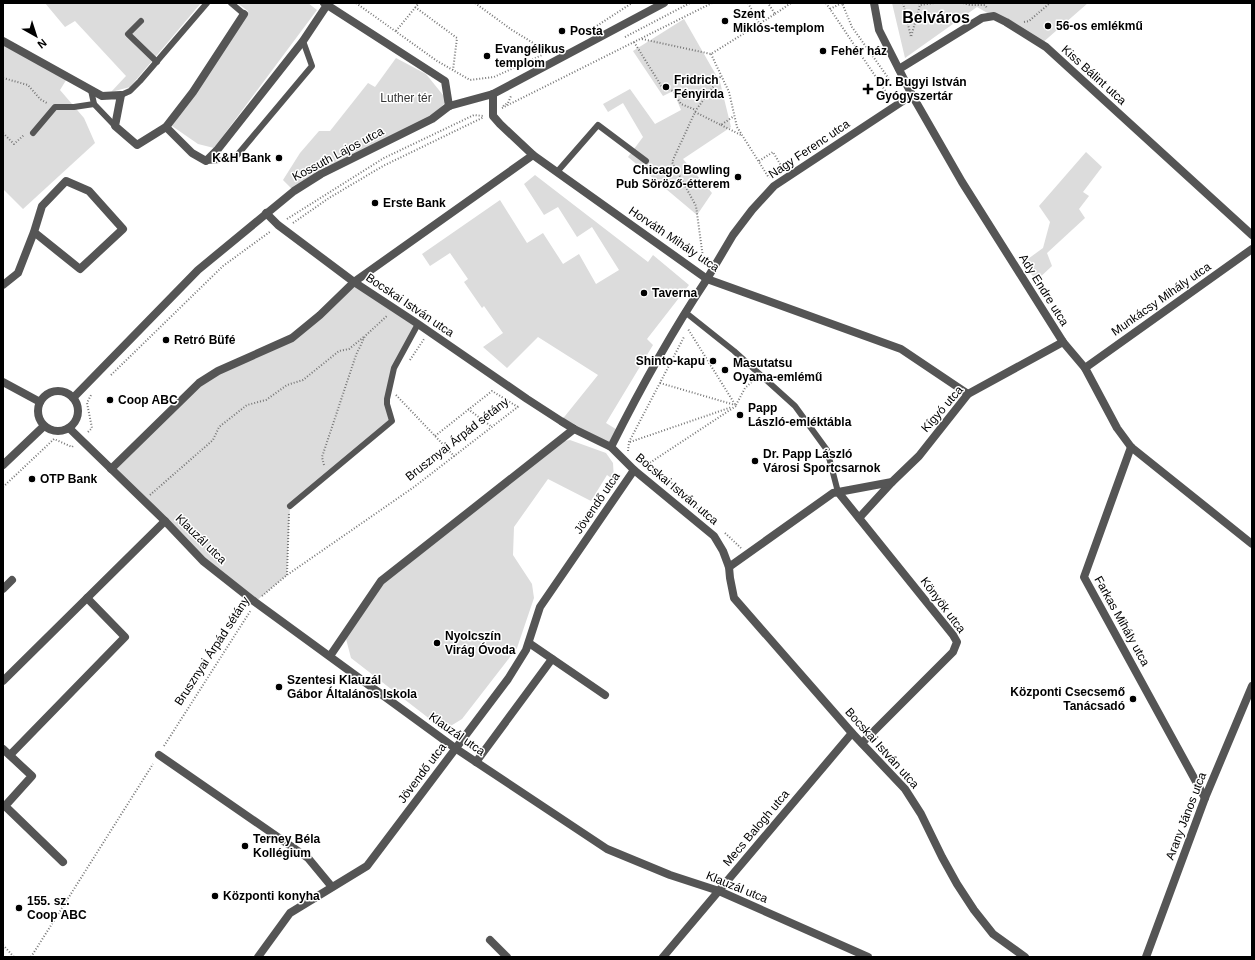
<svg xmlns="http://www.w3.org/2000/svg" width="1255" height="960" font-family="Helvetica,sans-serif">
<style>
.green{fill:#dcdcdc}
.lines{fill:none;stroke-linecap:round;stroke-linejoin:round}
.path{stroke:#777;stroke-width:2;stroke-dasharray:1 2;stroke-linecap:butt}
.service{stroke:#555;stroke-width:6}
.pedestrian{stroke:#555;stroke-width:8}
.minor{stroke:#555;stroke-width:8}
.tertiary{stroke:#555;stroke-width:8}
.poi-dot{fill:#000;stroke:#fff;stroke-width:1.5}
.labels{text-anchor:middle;stroke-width:3;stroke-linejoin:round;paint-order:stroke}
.poi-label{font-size:12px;font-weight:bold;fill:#000;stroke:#fff;text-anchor:start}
.street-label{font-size:12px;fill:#000;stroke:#fff}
.park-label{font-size:12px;fill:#333;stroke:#fff}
.district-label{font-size:16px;font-weight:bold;fill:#000;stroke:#fff}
</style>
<rect width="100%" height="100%" fill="#fff"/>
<g class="green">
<polygon points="45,3 201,3 130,87 111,92 126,76 75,21 65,27"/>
<polygon points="237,3 308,3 317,10 214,148 198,144 172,126 248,11"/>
<polygon points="892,3 1088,3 1041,44 977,7 905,58"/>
<polygon points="684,19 720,82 731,127 683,159 712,193 697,215 628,157 643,137 623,103 608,112 603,104 630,89 655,124 681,110 673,91 663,96 633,51"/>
<polygon points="3,40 68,77 60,90 84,118 95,143 23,209 3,189"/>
<polygon points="396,58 426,74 447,100 432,119 294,191 283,180 300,153 319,131 330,131 368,83 375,87"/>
<polygon points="1086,152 1102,167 1083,192 1089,196 1079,209 1085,218 1047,253 1052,266 1037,280 1021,264 1043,248 1050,222 1039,206"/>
<polygon points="535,175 648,262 653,255 689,285 647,339 653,345 606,423 619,431 611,447 561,421 598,375 538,337 507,368 483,347 503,333 484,306 482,308 464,282 468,279 450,253 430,266 422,254 500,200 527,243 543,233 563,264 579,254 596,284 619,270 592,227 577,237 558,207 544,215 524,184"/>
<polygon points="354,282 418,324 394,368 387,399 392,421 290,506 287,575 255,602 203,561 112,469 199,383 292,338"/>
<polygon points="570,440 606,453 613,463 614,480 607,475 591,501 548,479 514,527 513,555 532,584 534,598 517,648 462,719 444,730 351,658 345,635 381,581 558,442"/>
</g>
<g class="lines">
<g class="path">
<polyline points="356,3 437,61 470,80 494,77 542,55"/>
<polyline points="475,3 512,30 548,52"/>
<polyline points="748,3 759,23"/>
<polyline points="826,3 890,98"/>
<polyline points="903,3 911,37 920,5"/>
<polyline points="919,3 920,5 934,3"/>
<polyline points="963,3 970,5 985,5 987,8"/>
<polyline points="415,7 457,38 453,70"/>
<polyline points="830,9 842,3 852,27 889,79 882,86"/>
<polyline points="775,14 791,3"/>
<polyline points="1024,22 1029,21 1050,3"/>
<polyline points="592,29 632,3"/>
<polyline points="396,31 419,3"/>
<polyline points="625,37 690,3"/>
<polyline points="642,39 711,54 775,14 768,3"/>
<polyline points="634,42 662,87 673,91 681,104 696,110"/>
<polyline points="711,54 729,92 737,127 769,178"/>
<polyline points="3,78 28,85 40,99 47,103"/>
<polyline points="503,106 508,103 511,96"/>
<polyline points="502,108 712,3"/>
<polyline points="695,112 721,125 734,116"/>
<polyline points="721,125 741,135"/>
<polyline points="3,133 14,144 24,135"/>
<polyline points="759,161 773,152 783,169"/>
<polyline points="287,219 384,158 474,115 483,116"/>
<polyline points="293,223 329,198 383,166 484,117"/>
<polyline points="704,265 696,206 672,162 696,110 721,76"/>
<polyline points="410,360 424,339"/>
<polyline points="111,375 223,266 271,231"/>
<polyline points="660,383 735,405"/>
<polyline points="396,395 455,457"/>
<polyline points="736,405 745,388 754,380"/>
<polyline points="468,409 492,427"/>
<polyline points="88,432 92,428 87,403 91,395"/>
<polyline points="435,436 492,391 518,407"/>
<polyline points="630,442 732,407"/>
<polyline points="628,451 629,442 684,337"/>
<polyline points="324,465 322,457 356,355 365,336 388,315"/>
<polyline points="645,466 736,406 688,329"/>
<polyline points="651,470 681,489 698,509"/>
<polyline points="3,487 54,439 72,447 73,446"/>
<polyline points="150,495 213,440 219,427 247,405 266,400 287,385 303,380 339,351 349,349 365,336"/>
<polyline points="725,533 741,548"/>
<polyline points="287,575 289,513"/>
<polyline points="262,596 287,575 414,487 519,406"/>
<polyline points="164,746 251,610"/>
<polyline points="3,945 14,957"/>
<polyline points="31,957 153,764"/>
</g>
<g class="service">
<polyline points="231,3 244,14"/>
<polyline points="141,21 128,34 157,62"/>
<polyline points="91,90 94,104 115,126"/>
<polyline points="121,95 130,91 140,81 207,3"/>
<polyline points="33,133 55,107 74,107 94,104"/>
<polyline points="206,161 234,159 312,66 303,41"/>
<polyline points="557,172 598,125 646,161"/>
<polyline points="685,312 734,351 795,406 827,450 838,492"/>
<polyline points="290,506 392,421 387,404 387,399 394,368 418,324"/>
</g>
<polyline class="pedestrian" points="707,279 733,235 752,210 774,186 912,95"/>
<g class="minor">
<polyline points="324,3 445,81 449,106"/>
<polyline points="874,3 879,30 912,95 962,182 1063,342 1085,368 1117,428 1131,447 1252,544"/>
<polyline points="3,41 102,96 121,95 115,126 137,145 166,127 193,92 244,14"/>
<polyline points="899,69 982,18 994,16 1006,22 1046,47 1252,235"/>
<polyline points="493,94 493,116 500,124 533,155 707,279 901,349 968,394"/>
<polyline points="166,127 192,153 206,161 218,149 303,41 327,5"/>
<polyline points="266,213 278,225 354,282 418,324 527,399 561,421 574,429 611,447 634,470 714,536 723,551 729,567 730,578 734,598 852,733 905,789 921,814 942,857 957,884 974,910 993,934 1025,957"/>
<polyline points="3,285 18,273 34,232 42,206 66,181 89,191 123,229 80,269 34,232"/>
<polyline points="1085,368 1252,249"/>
<polyline points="3,382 40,402"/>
<polyline points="69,428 165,521 203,561 255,602 455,748 607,849 670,875 719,891 868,957"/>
<path d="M611,447c29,-58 60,-114 96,-168"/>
<polyline points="1131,447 1084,577 1205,798"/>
<polyline points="111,469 199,383 218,371 292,338 320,315 354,282 533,155"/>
<polyline points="838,492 953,635 957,642 953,652 862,743"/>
<polyline points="859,518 892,482"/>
<polyline points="729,567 833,493 892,482 919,456 968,394 1063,342"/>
<polyline points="3,589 12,580"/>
<polyline points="529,643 605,695"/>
<polyline points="330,656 381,581 574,429"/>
<polyline points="3,681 165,521"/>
<polyline points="3,749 32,776 5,806 63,862"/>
<polyline points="10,755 125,637 87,598"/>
<polyline points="159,755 308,858 332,887"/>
<polyline points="476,762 552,659"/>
<polyline points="490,940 507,957"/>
<polyline points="258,957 290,913 367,866 508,679 526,650 540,607 634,470"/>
<polyline points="663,957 852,733"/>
<polyline points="1146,957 1205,798 1252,686"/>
</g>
<g class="tertiary">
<circle cx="58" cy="411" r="20"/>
<polyline points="73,398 198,270 294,191 321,174 432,119 449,106 493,94 664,3"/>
<polyline points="3,465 44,426"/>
</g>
</g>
<g class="poi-dot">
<circle cx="725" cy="21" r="4"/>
<circle cx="1048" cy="26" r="4"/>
<circle cx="562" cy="31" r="4"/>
<circle cx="823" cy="51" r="4"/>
<circle cx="487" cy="56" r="4"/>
<circle cx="666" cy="87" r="4"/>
<path d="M866 83h4v4h4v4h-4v4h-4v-4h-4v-4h4z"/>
<circle cx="279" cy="158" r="4"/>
<circle cx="738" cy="177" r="4"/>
<circle cx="375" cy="203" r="4"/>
<circle cx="644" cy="293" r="4"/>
<circle cx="166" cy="340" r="4"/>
<circle cx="713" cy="361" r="4"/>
<circle cx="725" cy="370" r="4"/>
<circle cx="110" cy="400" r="4"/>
<circle cx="740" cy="415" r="4"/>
<circle cx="755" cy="461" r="4"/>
<circle cx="32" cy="479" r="4"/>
<circle cx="437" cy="643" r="4"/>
<circle cx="279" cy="687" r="4"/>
<circle cx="1133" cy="699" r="4"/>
<circle cx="245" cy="846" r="4"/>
<circle cx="215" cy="896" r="4"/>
<circle cx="19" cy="908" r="4"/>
</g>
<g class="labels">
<g class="poi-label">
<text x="733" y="18">Szent<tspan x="733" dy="14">Miklós-templom</tspan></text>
<text x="1056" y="30">56-os emlékmű</text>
<text x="570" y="35">Posta</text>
<text x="495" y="53">Evangélikus<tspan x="495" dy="14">templom</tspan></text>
<text x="831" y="55">Fehér ház</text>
<text x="674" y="84">Fridrich<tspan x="674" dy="14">Fényirda</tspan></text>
<text x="876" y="86">Dr. Bugyi István<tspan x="876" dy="14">Gyógyszertár</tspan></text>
<text x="271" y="162" text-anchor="end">K&amp;H Bank</text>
<text x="730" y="174" text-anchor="end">Chicago Bowling<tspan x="730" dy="14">Pub Söröző-étterem</tspan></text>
<text x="383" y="207">Erste Bank</text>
<text x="652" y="297">Taverna</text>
<text x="174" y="344">Retró Büfé</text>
<text x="705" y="365" text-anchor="end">Shinto-kapu</text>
<text x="733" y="367">Masutatsu<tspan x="733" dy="14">Oyama-emlémű</tspan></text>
<text x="118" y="404">Coop ABC</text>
<text x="748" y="412">Papp<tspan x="748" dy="14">László-emléktábla</tspan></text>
<text x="763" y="458">Dr. Papp László<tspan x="763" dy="14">Városi Sportcsarnok</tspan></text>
<text x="40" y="483">OTP Bank</text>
<text x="445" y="640">Nyolcszín<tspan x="445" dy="14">Virág Óvoda</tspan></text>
<text x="287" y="684">Szentesi Klauzál<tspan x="287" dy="14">Gábor Általános Iskola</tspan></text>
<text x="1125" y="696" text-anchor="end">Központi Csecsemő<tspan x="1125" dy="14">Tanácsadó</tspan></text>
<text x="253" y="843">Terney Béla<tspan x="253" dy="14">Kollégium</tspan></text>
<text x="223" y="900">Központi konyha</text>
<text x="27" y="905">155. sz.<tspan x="27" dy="14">Coop ABC</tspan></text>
</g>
<g class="street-label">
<text transform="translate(1094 75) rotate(42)" y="4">Kiss Bálint utca</text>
<text transform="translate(809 149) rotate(-34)" y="4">Nagy Ferenc utca</text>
<text transform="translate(338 154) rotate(-28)" y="4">Kossuth Lajos utca</text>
<text transform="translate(674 239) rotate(34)" y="4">Horváth Mihály utca</text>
<text transform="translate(1044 290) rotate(58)" y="4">Ady Endre utca</text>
<text transform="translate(1161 299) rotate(-35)" y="4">Munkácsy Mihály utca</text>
<text transform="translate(410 305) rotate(34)" y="4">Bocskai István utca</text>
<text transform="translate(942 409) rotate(-49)" y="4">Kígyó utca</text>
<text transform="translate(457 439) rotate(-38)" y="4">Brusznyai Árpád sétány</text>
<text transform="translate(677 489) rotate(40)" y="4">Bocskai István utca</text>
<text transform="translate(597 503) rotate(-56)" y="4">Jövendő utca</text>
<text transform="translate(201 539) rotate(44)" y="4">Klauzál utca</text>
<text transform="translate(943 605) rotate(53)" y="4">Könyök utca</text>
<text transform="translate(1122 621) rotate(61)" y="4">Farkas Mihály utca</text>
<text transform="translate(212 651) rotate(-57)" y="4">Brusznyai Árpád sétány</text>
<text transform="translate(457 734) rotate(35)" y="4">Klauzál utca</text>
<text transform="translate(882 748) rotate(48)" y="4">Bocskai István utca</text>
<text transform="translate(422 773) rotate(-53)" y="4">Jövendő utca</text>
<text transform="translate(1186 816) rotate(-69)" y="4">Arany János utca</text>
<text transform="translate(756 828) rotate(-50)" y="4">Mecs Balogh utca</text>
<text transform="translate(737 887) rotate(22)" y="4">Klauzál utca</text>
</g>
<g class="park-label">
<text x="406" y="102">Luther tér</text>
</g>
<g class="district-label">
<text x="936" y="23">Belváros</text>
</g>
</g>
<rect width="1255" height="960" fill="none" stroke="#000000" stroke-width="8"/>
<g transform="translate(36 36) rotate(141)" stroke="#ffffff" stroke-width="3" paint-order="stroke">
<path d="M0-3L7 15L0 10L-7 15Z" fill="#000000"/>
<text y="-6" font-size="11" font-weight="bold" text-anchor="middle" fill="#000000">N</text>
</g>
</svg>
